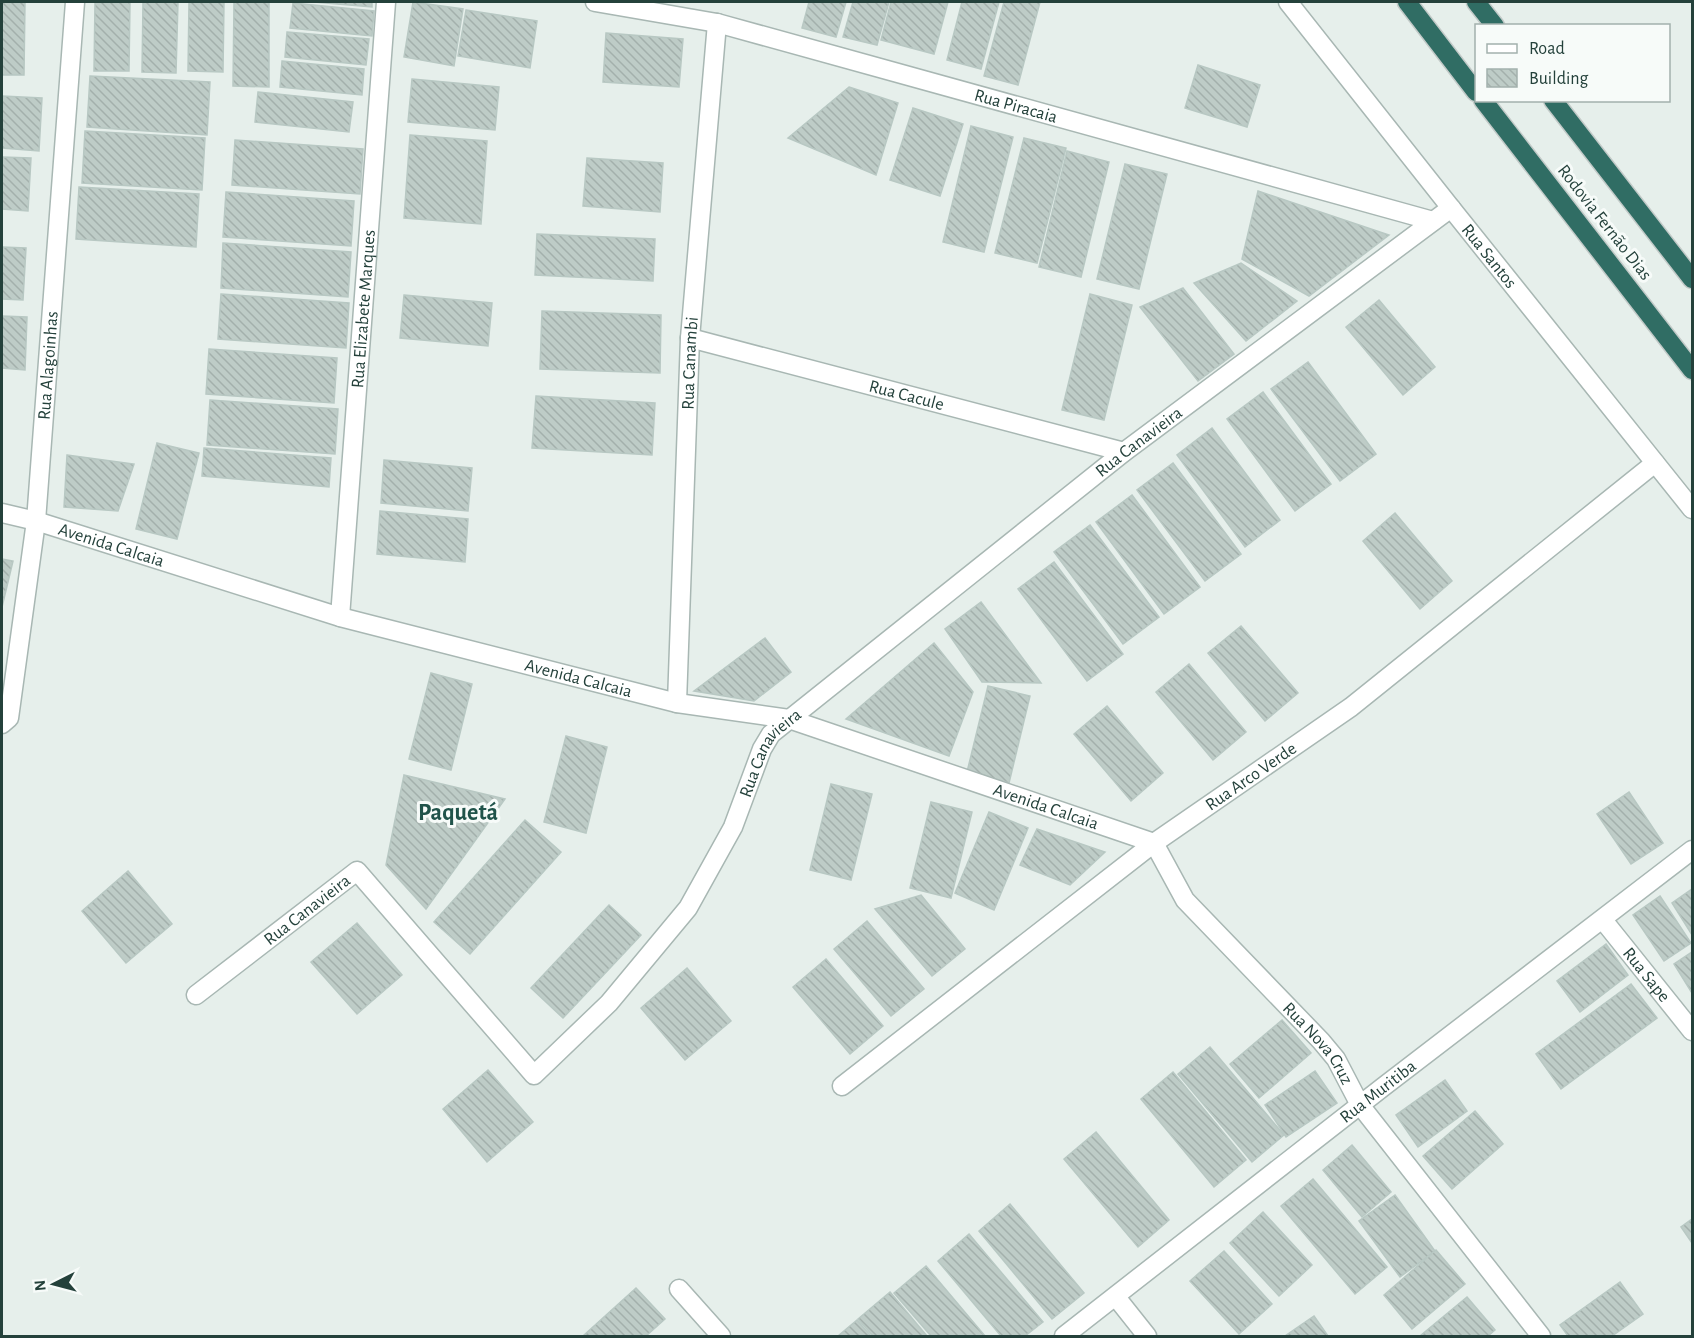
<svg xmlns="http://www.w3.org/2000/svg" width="1694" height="1338" font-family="'Alegreya Sans',sans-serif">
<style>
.building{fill:url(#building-back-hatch);stroke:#b8c8c3;stroke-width:1.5}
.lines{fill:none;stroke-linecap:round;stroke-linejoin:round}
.minor-casing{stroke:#a8b7b3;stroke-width:21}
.tertiary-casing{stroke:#a8b7b3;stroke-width:21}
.motorway-casing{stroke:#c2cac8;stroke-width:21}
.minor{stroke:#fff;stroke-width:18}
.tertiary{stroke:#fff;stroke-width:18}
.motorway{stroke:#306d64;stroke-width:18}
.labels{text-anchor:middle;stroke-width:6;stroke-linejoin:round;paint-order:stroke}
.street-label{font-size:18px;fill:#24413b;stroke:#f7fbf9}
.district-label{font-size:24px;font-weight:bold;fill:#20534a;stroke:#f7fbf9}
</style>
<defs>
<pattern id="building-back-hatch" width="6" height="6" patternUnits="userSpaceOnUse" patternTransform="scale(1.5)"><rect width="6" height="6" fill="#beccc7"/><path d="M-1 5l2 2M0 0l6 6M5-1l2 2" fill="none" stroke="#a3b0ac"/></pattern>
</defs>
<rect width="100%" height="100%" fill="#e6efeb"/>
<g class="building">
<polygon points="2,2 25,2 24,75 2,75"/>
<polygon points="95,2 130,2 129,71 94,71"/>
<polygon points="143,2 178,2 176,73 142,72"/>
<polygon points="189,2 224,2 223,72 188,71"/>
<polygon points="234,2 269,2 269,87 233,86"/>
<polygon points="314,2 372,2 372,7"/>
<polygon points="413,2 463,9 454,66 404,57"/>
<polygon points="809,2 846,2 836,37 802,28"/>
<polygon points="853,2 889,2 877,45 843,37"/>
<polygon points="891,2 948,2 934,54 881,40"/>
<polygon points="962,2 999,2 981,69 947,60"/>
<polygon points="1004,2 1040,2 1018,85 984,76"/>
<polygon points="293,3 374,11 372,36 290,28"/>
<polygon points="466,10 537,21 530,68 458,56"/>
<polygon points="287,32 369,39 366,65 285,57"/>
<polygon points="606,33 683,39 679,87 603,82"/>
<polygon points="282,61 364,69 362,95 280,87"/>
<polygon points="1198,65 1260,85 1247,127 1185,108"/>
<polygon points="90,76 210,82 207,135 87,127"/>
<polygon points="412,79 499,87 495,130 408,122"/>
<polygon points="849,87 898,103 876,175 788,138"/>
<polygon points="258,92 353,102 349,132 255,122"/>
<polygon points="2,96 42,98 39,151 2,148"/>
<polygon points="913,108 963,124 940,196 890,180"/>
<polygon points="971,126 1013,137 984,252 943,242"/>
<polygon points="85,131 205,138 202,190 82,183"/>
<polygon points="410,135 487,141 481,224 404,218"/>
<polygon points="1024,138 1066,148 1037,263 995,253"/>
<polygon points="235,140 363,149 360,194 232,185"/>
<polygon points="1067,151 1109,162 1081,277 1039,267"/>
<polygon points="2,157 31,158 28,211 2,209"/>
<polygon points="587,158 663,163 660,212 583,206"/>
<polygon points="1125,164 1167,174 1139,289 1097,279"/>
<polygon points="79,187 199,194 196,247 76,239"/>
<polygon points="1258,191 1389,235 1309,296 1242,259"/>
<polygon points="226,192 354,201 351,246 223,237"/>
<polygon points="537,234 655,239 653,281 535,275"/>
<polygon points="223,243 351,252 348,297 221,288"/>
<polygon points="2,247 26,248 23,300 2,299"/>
<polygon points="1241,263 1297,301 1246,341 1194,283"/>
<polygon points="1183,288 1234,354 1198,381 1140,307"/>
<polygon points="221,294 349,303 346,348 218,339"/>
<polygon points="1090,294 1132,305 1104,420 1062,410"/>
<polygon points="404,295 492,303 488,346 400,338"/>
<polygon points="1379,300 1435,367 1403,395 1346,327"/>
<polygon points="542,311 661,315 660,373 540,369"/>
<polygon points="2,316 27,317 25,370 2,368"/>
<polygon points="209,349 337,358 334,403 206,394"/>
<polygon points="1308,362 1376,454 1340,481 1271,389"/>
<polygon points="1263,392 1331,484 1295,511 1227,419"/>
<polygon points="536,396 655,403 652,455 532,448"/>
<polygon points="210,400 338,409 335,454 207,445"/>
<polygon points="1212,428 1280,520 1245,547 1177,455"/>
<polygon points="157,443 199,453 177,539 136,529"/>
<polygon points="204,448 331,458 329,487 202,476"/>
<polygon points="67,455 134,464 118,511 64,507"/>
<polygon points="384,460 472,468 468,511 381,503"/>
<polygon points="1173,463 1241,554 1205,581 1137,490"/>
<polygon points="1132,495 1200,587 1164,614 1096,522"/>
<polygon points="380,511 468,519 465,562 377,554"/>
<polygon points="1395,513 1452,581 1420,609 1363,541"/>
<polygon points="1090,525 1159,617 1123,644 1054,552"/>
<polygon points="2,559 13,561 2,607"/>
<polygon points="1054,562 1123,654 1087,681 1018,589"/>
<polygon points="981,602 1041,683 982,682 945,629"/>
<polygon points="1241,626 1298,693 1265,721 1208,653"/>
<polygon points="765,638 791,672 754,701 694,691"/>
<polygon points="934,643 973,692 949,756 846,719"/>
<polygon points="1189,664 1246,732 1213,760 1156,692"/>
<polygon points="431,673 472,684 451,770 409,759"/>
<polygon points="988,686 1030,696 1009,783 967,772"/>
<polygon points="1107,706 1163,773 1131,801 1074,734"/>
<polygon points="566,736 607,747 586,833 544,822"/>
<polygon points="404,775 505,799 426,909 386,865"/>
<polygon points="831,784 872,794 851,880 810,870"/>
<polygon points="1629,792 1663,843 1631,864 1597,814"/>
<polygon points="931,802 972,812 951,898 910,888"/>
<polygon points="989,812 1028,828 994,910 955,893"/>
<polygon points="525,820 561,852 470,954 434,922"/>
<polygon points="1037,829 1105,852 1070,885 1020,865"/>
<polygon points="128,871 172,924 126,963 82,911"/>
<polygon points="1692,889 1692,935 1672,903"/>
<polygon points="921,895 965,949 932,976 875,909"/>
<polygon points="1660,896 1691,943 1664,961 1633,915"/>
<polygon points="609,905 641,935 563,1018 531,988"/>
<polygon points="867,921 924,989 891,1016 834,949"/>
<polygon points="357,923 402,975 357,1014 311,962"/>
<polygon points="1606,944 1628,975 1580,1012 1557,981"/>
<polygon points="1692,952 1692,993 1674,964"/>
<polygon points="826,959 883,1026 850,1054 793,987"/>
<polygon points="687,968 731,1021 685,1060 641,1008"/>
<polygon points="1631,984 1657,1018 1561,1089 1536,1054"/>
<polygon points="1282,1020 1311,1053 1259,1098 1230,1064"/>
<polygon points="1210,1047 1284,1135 1252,1162 1178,1074"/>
<polygon points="488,1070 533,1122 487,1162 443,1109"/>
<polygon points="1315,1071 1337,1103 1286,1137 1265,1105"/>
<polygon points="1173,1072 1246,1160 1214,1187 1141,1099"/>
<polygon points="1445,1080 1467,1111 1418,1147 1396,1115"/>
<polygon points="1475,1111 1503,1144 1452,1189 1423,1156"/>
<polygon points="1096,1132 1169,1220 1138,1247 1064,1159"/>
<polygon points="1352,1145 1391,1192 1362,1217 1323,1170"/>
<polygon points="1313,1179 1387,1267 1355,1294 1281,1206"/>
<polygon points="1395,1195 1435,1251 1400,1277 1359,1221"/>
<polygon points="1010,1204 1084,1293 1052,1319 979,1231"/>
<polygon points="1263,1212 1312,1265 1279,1296 1230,1243"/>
<polygon points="1692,1219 1692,1243 1681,1227"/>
<polygon points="969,1234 1043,1322 1025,1336 1001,1336 938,1261"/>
<polygon points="1436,1250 1465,1284 1412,1329 1384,1295"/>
<polygon points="1224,1251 1272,1304 1239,1334 1190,1281"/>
<polygon points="926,1266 985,1336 931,1336 894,1293"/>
<polygon points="1620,1282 1643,1314 1612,1336 1568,1336 1560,1325"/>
<polygon points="636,1288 665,1319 646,1336 583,1336"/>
<polygon points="890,1292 927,1336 873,1336 858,1319"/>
<polygon points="1467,1297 1495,1330 1488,1336 1420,1336"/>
<polygon points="1314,1316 1328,1336 1285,1336"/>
<polygon points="857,1320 871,1336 838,1336"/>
</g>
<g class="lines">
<g class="minor-casing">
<g id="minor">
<path id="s1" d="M595,2l122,21 716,198"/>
<path id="s2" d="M690,338l434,114"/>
<path id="s3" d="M2,513l34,8 304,96 337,86 112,16 365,124"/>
<path id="s4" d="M340,617l46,-615"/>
<path id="s5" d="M677,703l13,-365 27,-315"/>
<path id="s6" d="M2,724l7,-6 27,-197 39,-519"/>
<path id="s7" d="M1154,843l31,57 136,141 15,18 24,46 181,231"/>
<path id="s8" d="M1603,920l89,111"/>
<path id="s9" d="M196,995l161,-124 177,204 75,-72 79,-95 45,-81 29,-78 9,-15 353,-282 327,-244"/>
<path id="s10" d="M842,1086l312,-243 197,-136 304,-244"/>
<polyline points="679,1289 721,1336"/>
<polyline points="1116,1297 1147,1336"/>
<path id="s11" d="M1064,1336l319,-249 309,-237"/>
</g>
</g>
<g class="tertiary-casing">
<g id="tertiary">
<path id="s12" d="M1288,2l163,206 241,301"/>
</g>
</g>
<g class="motorway-casing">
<g id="motorway">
<polyline points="1407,2 1476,92"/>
<polyline points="1476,2 1495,26"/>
<polyline points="1483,100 1692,370"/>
<polyline points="1553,100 1692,279"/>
</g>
</g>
<use href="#minor" class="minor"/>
<use href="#tertiary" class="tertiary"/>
<use href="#motorway" class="motorway"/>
</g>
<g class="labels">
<g class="street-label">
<text dy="6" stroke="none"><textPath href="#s1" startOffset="434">Rua Piracaia</textPath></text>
<text transform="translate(1605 222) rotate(52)" y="6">Rodovia Fernão Dias</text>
<text dy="6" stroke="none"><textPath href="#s12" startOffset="324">Rua Santos</textPath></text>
<text dy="6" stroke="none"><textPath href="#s4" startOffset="309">Rua Elizabete Marques</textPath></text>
<text dy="6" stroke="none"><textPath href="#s5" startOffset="340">Rua Canambi</textPath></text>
<text dy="6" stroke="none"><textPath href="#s6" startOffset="364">Rua Alagoinhas</textPath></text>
<text dy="6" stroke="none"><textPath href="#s2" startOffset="224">Rua Cacule</textPath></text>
<text dy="6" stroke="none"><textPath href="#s9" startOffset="1364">Rua Canavieira</textPath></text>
<text dy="6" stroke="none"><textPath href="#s3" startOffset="114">Avenida Calcaia</textPath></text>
<text dy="6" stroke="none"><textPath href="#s3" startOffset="600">Avenida Calcaia</textPath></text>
<text dy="6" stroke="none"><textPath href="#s9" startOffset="878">Rua Canavieira</textPath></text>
<text dy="6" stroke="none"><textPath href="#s10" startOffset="513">Rua Arco Verde</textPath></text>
<text dy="6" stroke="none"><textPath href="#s3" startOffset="1086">Avenida Calcaia</textPath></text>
<text dy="6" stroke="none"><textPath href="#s9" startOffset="140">Rua Canavieira</textPath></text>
<text dy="6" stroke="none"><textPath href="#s8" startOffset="70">Rua Sape</textPath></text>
<text dy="6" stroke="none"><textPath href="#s7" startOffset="261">Rua Nova Cruz</textPath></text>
<text dy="6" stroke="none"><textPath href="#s11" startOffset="398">Rua Muritiba</textPath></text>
</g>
<g class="district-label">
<text x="458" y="820">Paquetá</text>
</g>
</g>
<rect width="1694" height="1338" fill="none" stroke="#24413b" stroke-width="6"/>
<rect x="1475" y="24" width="195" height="78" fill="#f7fbf9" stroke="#a3b1ad" stroke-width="1.5"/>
<rect x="1487" y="44" width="30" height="9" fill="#ffffff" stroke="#a3b1ad" stroke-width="1.5"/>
<text x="1529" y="54" font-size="18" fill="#24413b">Road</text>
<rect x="1487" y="69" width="30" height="18" fill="url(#building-back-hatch)" stroke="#a3b1ad" stroke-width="1.5"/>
<text x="1529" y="84" font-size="18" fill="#24413b">Building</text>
<g transform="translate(54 1284) rotate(264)" stroke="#f7fbf9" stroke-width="4.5" paint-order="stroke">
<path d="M0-4.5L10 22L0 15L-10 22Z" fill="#24413b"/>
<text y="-9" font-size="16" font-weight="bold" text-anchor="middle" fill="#24413b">N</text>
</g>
</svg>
